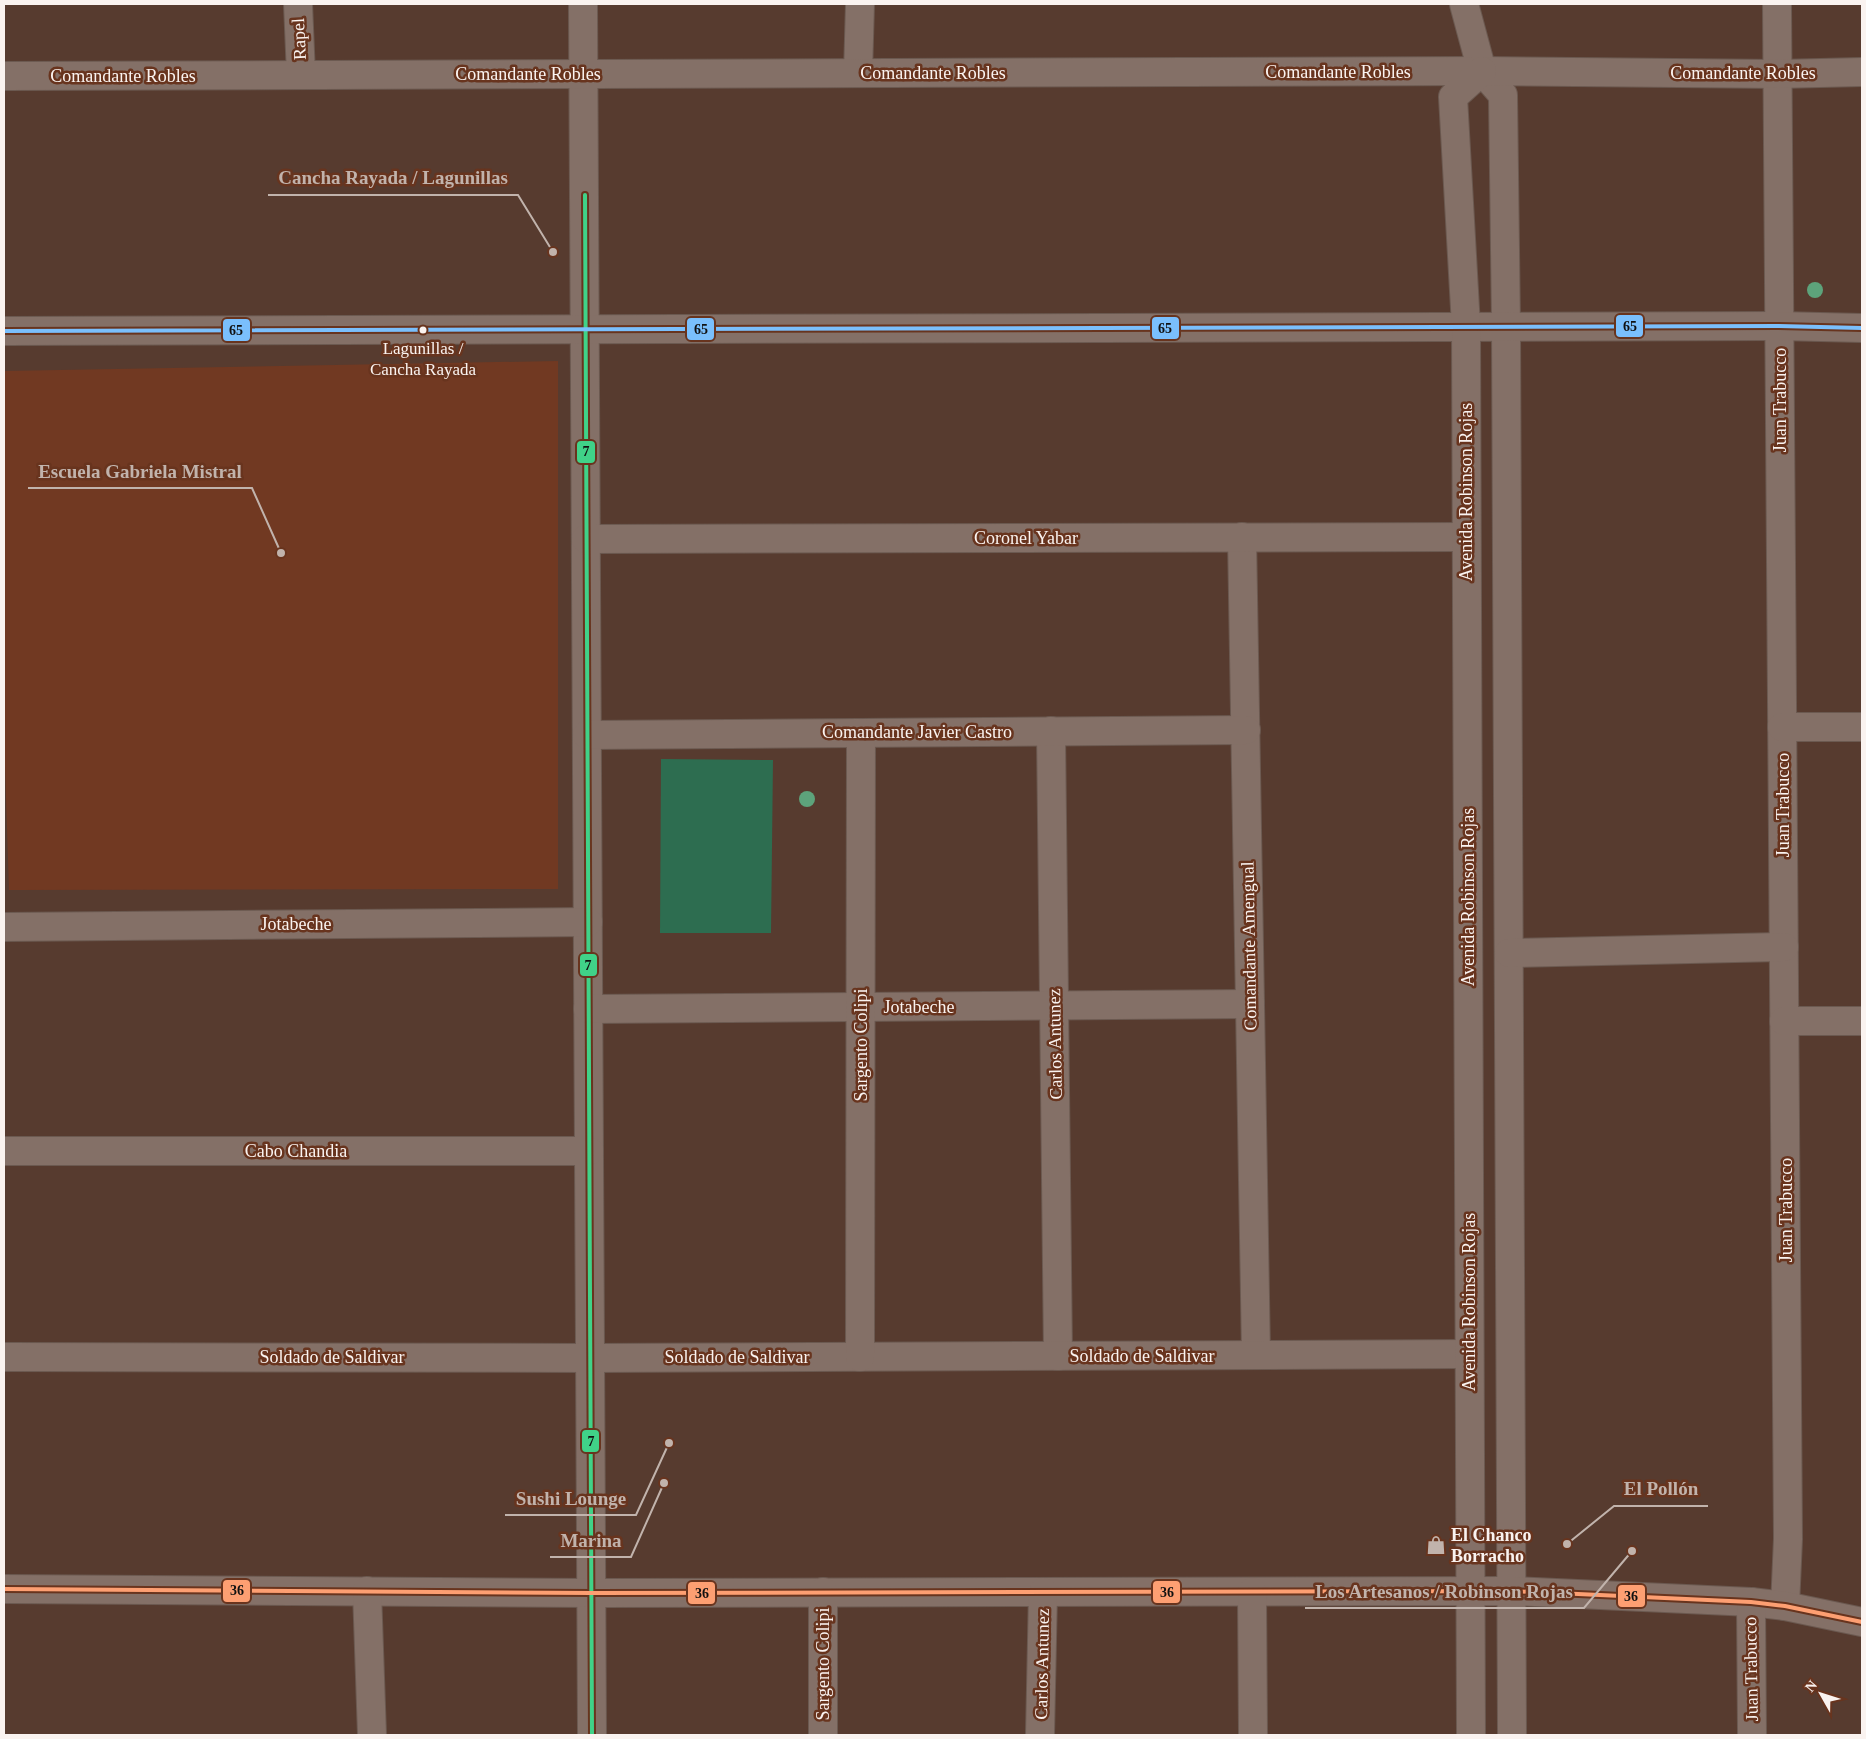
<svg xmlns="http://www.w3.org/2000/svg" width="1866" height="1739" font-family="Georgia,serif">
<style>
.built{fill:#713922}
.green{fill:#2d6d50}
.lines{fill:none;stroke-linecap:round;stroke-linejoin:round}
.minor-casing{stroke:#6b5950;stroke-width:30}
.minor{stroke:#847067;stroke-width:28}
.bus-1-casing{stroke:#68341e;stroke-width:8}
.bus-2-casing{stroke:#68341e;stroke-width:8}
.bus-3-casing{stroke:#68341e;stroke-width:8}
.bus-1{stroke:#40d288;stroke-width:4}
.bus-2{stroke:#7abffc;stroke-width:4}
.bus-3{stroke:#fd9f72;stroke-width:4}
.tree{fill:#5da37b}
.bus-dot{fill:#faf3f0;stroke:#68341e;stroke-width:2}
.labels{text-anchor:middle;stroke-width:5;stroke-linejoin:round;paint-order:stroke}
.bus-label{font-size:17px;fill:#faf3f0;stroke:#68341e}
.street-label{font-size:18px;fill:#faf3f0;stroke:#68341e}
.poi-label{font-size:18px;font-weight:bold;fill:#faf3f0;stroke:#68341e;text-anchor:start}
.leader{fill:none;stroke:#c1b3ac;stroke-width:2}
.callout-dot{fill:#c1b3ac;stroke:#68341e;stroke-width:2}
.callout-label{font-size:19px;text-anchor:middle;font-weight:bold;fill:#c1b3ac;stroke:#68341e;stroke-width:5;stroke-linejoin:round;paint-order:stroke}
.line-badge{stroke:#68341e;stroke-width:2}
.pale-badge-label{font-size:14px;text-anchor:middle;font-weight:bold;fill:#111}
</style>
<rect width="100%" height="100%" fill="#573b2f"/>
<polygon class="built" points="558,361 558,889 9,890 4,735 4,371"/>
<polygon class="green" points="661,759 773,760 771,933 660,933"/>
<g class="lines">
<g class="minor-casing">
<g id="minor">
<polyline points="298,4 301,75"/>
<polyline points="583,4 592,1735"/>
<polyline points="1464,4 1482,71 1503,95 1506,326 1512,1735"/>
<polyline points="1777,4 1788,1539 1785,1606"/>
<polyline points="858,73 860,4"/>
<polyline points="4,76 1482,71 1778,74 1862,72"/>
<polyline points="4,331 1779,326 1862,328"/>
<polyline points="1242,537 1256,1355"/>
<polyline points="586,539 1466,537"/>
<polyline points="1782,727 1862,727"/>
<polyline points="1051,731 1058,1356"/>
<polyline points="587,735 1246,730"/>
<polyline points="4,927 588,922"/>
<polyline points="1509,953 1784,947"/>
<polyline points="588,1009 1250,1004"/>
<polyline points="1784,1021 1862,1021"/>
<polyline points="4,1151 589,1151"/>
<polyline points="4,1357 590,1358 1469,1354"/>
<polyline points="860,1357 861,733"/>
<polyline points="4,1589 592,1593 1512,1591 1751,1602 1785,1606 1862,1622"/>
<polyline points="367,1591 372,1735"/>
<polyline points="1252,1592 1253,1735"/>
<polyline points="1751,1602 1752,1735"/>
<polyline points="823,1735 823,1592"/>
<polyline points="1040,1735 1043,1592"/>
<polyline points="1471,1735 1466,326 1453,97 1482,71"/>
</g>
</g>
<use href="#minor" class="minor"/>
<g class="bus-1-casing">
<polyline id="bus-1" points="585,195 592,1735"/>
</g>
<g class="bus-2-casing">
<polyline id="bus-2" points="4,331 1779,326 1862,328"/>
</g>
<g class="bus-3-casing">
<polyline id="bus-3" points="4,1589 592,1593 1512,1591 1751,1602 1785,1606 1862,1622"/>
</g>
<use href="#bus-1" class="bus-1"/>
<use href="#bus-2" class="bus-2"/>
<use href="#bus-3" class="bus-3"/>
</g>
<g class="tree">
<circle cx="1815" cy="290" r="8"/>
<circle cx="807" cy="799" r="8"/>
</g>
<defs>
<g id="shop-bare" transform="scale(1.5)"><path d="M-5-2.5h2.3a2.7 3.5 0 0 1 5.4 0H5L5.5 6h-11ZM-1.5-2.5h3a1.5 2.3 0 0 0-3 0Z" fill="#c1b3ac" stroke="#68341e" stroke-width="2.5" paint-order="stroke"/></g>
</defs>
<g fill-rule="evenodd">
<use href="#shop-bare" x="1436" y="1545"/>
</g>
<circle class="bus-dot" cx="423" cy="330" r="4.5"/>
<g class="labels">
<g class="bus-label">
<text x="423" y="354">Lagunillas /<tspan x="423" dy="21">Cancha Rayada</tspan></text>
</g>
<g class="street-label">
<text transform="translate(299 39) rotate(-93)" y="6">Rapel</text>
<text x="1338" y="78">Comandante Robles</text>
<text x="933" y="79">Comandante Robles</text>
<text x="1743" y="79">Comandante Robles</text>
<text x="528" y="80">Comandante Robles</text>
<text x="123" y="82">Comandante Robles</text>
<text transform="translate(1780 400) rotate(-90)" y="6">Juan Trabucco</text>
<text transform="translate(1466 492) rotate(-90)" y="6">Avenida Robinson Rojas</text>
<text x="1026" y="544">Coronel Yabar</text>
<text x="917" y="738">Comandante Javier Castro</text>
<text transform="translate(1783 805) rotate(-90)" y="6">Juan Trabucco</text>
<text transform="translate(1468 897) rotate(-90)" y="6">Avenida Robinson Rojas</text>
<text x="296" y="930">Jotabeche</text>
<text transform="translate(1249 946) rotate(-91)" y="6">Comandante Amengual</text>
<text x="919" y="1013">Jotabeche</text>
<text transform="translate(1055 1044) rotate(-91)" y="6">Carlos Antunez</text>
<text transform="translate(861 1045) rotate(-90)" y="6">Sargento Colipi</text>
<text x="296" y="1157">Cabo Chandia</text>
<text transform="translate(1786 1210) rotate(-90)" y="6">Juan Trabucco</text>
<text transform="translate(1469 1302) rotate(-90)" y="6">Avenida Robinson Rojas</text>
<text x="1142" y="1362">Soldado de Saldivar</text>
<text x="332" y="1363">Soldado de Saldivar</text>
<text x="737" y="1363">Soldado de Saldivar</text>
<text transform="translate(823 1664) rotate(-90)" y="6">Sargento Colipi</text>
<text transform="translate(1042 1664) rotate(-89)" y="6">Carlos Antunez</text>
<text transform="translate(1751 1669) rotate(-91)" y="6">Juan Trabucco</text>
</g>
<g class="poi-label">
<text x="1451" y="1541">El Chanco<tspan x="1451" dy="21">Borracho</tspan></text>
</g>
</g>
<path class="leader" d="M553 252L518 195H268M281 553L252 488H28M1567 1544L1614 1506H1708M669 1443L636 1515H505M664 1483L631 1557H550M1632 1551L1584 1608H1305"/>
<g class="callout-dot">
<circle cx="553" cy="252" r="5"/>
<circle cx="281" cy="553" r="5"/>
<circle cx="1567" cy="1544" r="5"/>
<circle cx="669" cy="1443" r="5"/>
<circle cx="664" cy="1483" r="5"/>
<circle cx="1632" cy="1551" r="5"/>
</g>
<g class="callout-label">
<text x="393" y="184">Cancha Rayada / Lagunillas</text>
<text x="140" y="478">Escuela Gabriela Mistral</text>
<text x="1661" y="1495">El Pollón</text>
<text x="571" y="1505">Sushi Lounge</text>
<text x="591" y="1547">Marina</text>
<text x="1444" y="1598">Los Artesanos / Robinson Rojas</text>
</g>
<g class="line-badge">
<rect x="1615" y="314" width="29" height="24" rx="5" fill="#7abffc"/>
<rect x="1151" y="316" width="29" height="24" rx="5" fill="#7abffc"/>
<rect x="686" y="317" width="29" height="24" rx="5" fill="#7abffc"/>
<rect x="222" y="318" width="29" height="24" rx="5" fill="#7abffc"/>
<rect x="576" y="440" width="20" height="24" rx="5" fill="#40d288"/>
<rect x="579" y="953" width="19" height="24" rx="5" fill="#40d288"/>
<rect x="581" y="1429" width="19" height="24" rx="5" fill="#40d288"/>
<rect x="222" y="1579" width="29" height="24" rx="5" fill="#fd9f72"/>
<rect x="1152" y="1580" width="29" height="24" rx="5" fill="#fd9f72"/>
<rect x="687" y="1581" width="29" height="24" rx="5" fill="#fd9f72"/>
<rect x="1617" y="1584" width="29" height="24" rx="5" fill="#fd9f72"/>
</g>
<g class="pale-badge-label">
<text x="1630" y="331">65</text>
<text x="1165" y="333">65</text>
<text x="701" y="334">65</text>
<text x="236" y="335">65</text>
<text x="586" y="456">7</text>
<text x="588" y="970">7</text>
<text x="591" y="1446">7</text>
<text x="237" y="1595">36</text>
<text x="1167" y="1597">36</text>
<text x="702" y="1598">36</text>
<text x="1631" y="1601">36</text>
</g>
<rect width="1866" height="1739" fill="none" stroke="#faf3f0" stroke-width="10"/>
<g transform="translate(1821 1694) rotate(309)" stroke="#68341e" stroke-width="4" paint-order="stroke">
<path d="M0-4L9 19L0 12L-9 19Z" fill="#faf3f0"/>
<text y="-8" font-size="14" font-weight="bold" text-anchor="middle" fill="#faf3f0">N</text>
</g>
</svg>
